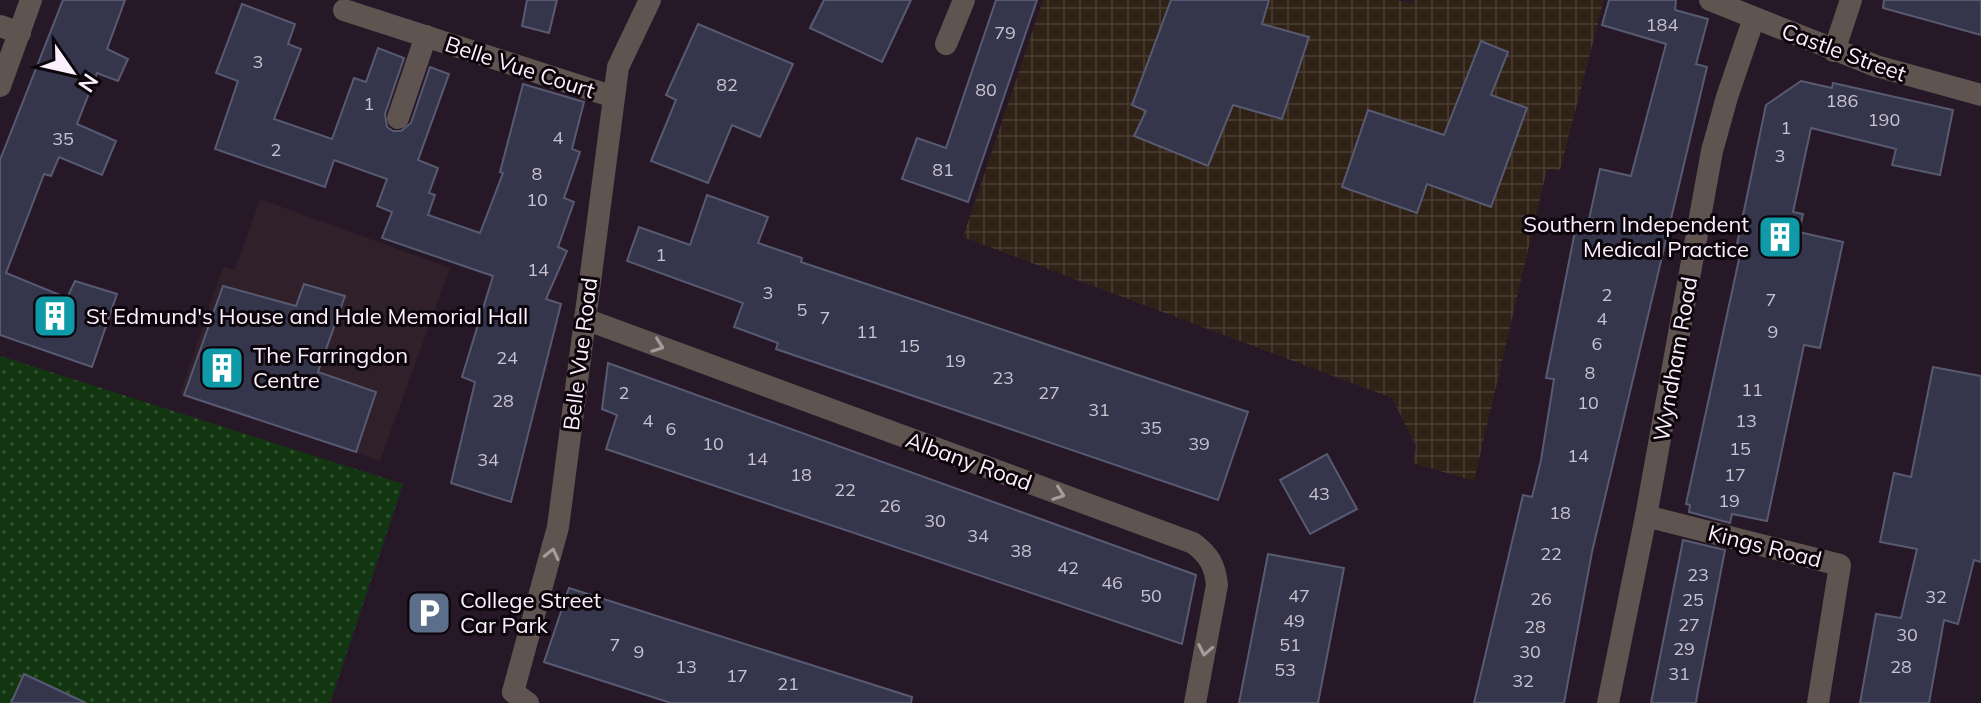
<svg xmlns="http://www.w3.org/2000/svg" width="1981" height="703" font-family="Mulish,sans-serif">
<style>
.industrial{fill:url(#industrial-grid)}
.education{fill:#302029}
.grass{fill:url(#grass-dots)}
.building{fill:#35364c;stroke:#585a71;stroke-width:2}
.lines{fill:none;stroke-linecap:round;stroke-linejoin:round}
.minor{stroke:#605450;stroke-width:22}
.tertiary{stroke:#605450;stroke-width:22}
.oneway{stroke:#a69a9d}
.labels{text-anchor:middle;stroke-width:6;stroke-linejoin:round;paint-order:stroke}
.number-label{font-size:18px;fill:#cac2cf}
.street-label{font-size:22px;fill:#fbf0fb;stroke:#0c060c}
.poi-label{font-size:22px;fill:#fbf0fb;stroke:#0c060c;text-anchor:start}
</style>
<defs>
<pattern id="industrial-grid" width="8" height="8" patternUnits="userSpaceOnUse" patternTransform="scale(2)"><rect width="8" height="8" fill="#302216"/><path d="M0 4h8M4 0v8" fill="none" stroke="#45382d"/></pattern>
<pattern id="grass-dots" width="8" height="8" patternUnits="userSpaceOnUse" patternTransform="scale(2)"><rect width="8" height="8" fill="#113610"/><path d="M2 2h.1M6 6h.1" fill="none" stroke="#355334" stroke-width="1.8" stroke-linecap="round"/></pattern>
</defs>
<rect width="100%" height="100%" fill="#271828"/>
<polygon class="industrial" points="1043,0 1396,0 1411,3 1413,0 1604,0 1560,170 1547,169 1474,481 1413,463 1416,446 1392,398 963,237"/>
<polygon class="education" points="260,199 450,268 380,461 180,394 223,267 235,270"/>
<polygon class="grass" points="0,356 403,484 330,703 0,703"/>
<g class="building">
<polygon points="63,0 125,0 107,49 128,59 118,81 97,73 77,124 116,141 102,175 59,157 51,176 44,174 6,273 67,298 75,281 117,294 92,367 0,335 0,160"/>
<polygon points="527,0 557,0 549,33 522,26"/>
<polygon points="824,0 911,0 882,62 810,28"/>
<polygon points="996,0 1037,0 968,202 902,179 917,138 946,148"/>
<polygon points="1171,0 1269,0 1262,24 1309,37 1282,119 1233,105 1208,166 1134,136 1146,111 1132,105"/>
<polygon points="1609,0 1676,0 1675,10 1708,19 1696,64 1707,67 1592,552 1564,703 1474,703 1523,495 1532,497 1541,460 1554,379 1546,378 1577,221 1588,224 1600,169 1631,176 1666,44 1602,25"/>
<polygon points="1884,0 1981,0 1981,35 1883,8"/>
<polygon points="242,4 295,24 288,44 301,49 274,119 332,139 354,78 366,82 378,48 404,58 385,114 387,127 393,131 401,131 411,123 430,67 449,74 418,160 438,168 429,193 435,195 428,215 480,233 503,173 500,172 523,84 584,102 572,149 580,152 564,198 574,202 558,247 567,251 546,299 561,304 511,502 451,483 475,382 462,377 493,276 382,238 392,212 377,206 387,179 334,160 325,187 215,149 238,81 216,73"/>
<polygon points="698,24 793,64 760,137 732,125 708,183 651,161 676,100 666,95"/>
<polygon points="1481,41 1508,52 1491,95 1527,108 1491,207 1427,184 1417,213 1342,187 1368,110 1444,135"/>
<polygon points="1801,81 1832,88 1833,83 1953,110 1940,175 1892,165 1896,149 1811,128 1793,212 1803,214 1799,232 1843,242 1820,348 1804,345 1767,521 1732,514 1730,523 1689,512 1690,505 1686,504 1741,250 1736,249 1766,105"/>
<polygon points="707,195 768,217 758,243 802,258 801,262 1248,412 1218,500 776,349 778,343 734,327 743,303 627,261 639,227 690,245"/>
<polygon points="304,284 345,296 318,372 376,392 356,452 184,395 223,286 296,306"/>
<polygon points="608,363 1196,575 1182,644 606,449 617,415 602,409"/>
<polygon points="1933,367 1981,376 1981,562 1974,560 1958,624 1944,620 1929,703 1860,703 1876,614 1901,618 1917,549 1880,542 1894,473 1911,477"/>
<polygon points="1327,454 1357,509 1310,534 1280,480"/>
<polygon points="1683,540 1725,550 1698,690 1696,703 1651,703"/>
<polygon points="1268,554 1344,568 1318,703 1239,703"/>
<polygon points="569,588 912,697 911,703 671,703 544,662"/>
<polygon points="24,674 86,703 11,703"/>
</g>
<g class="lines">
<g class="minor">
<polyline points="344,10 614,97"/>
<polyline points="0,26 20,33"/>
<polyline points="946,44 964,0"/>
<polyline points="1834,51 1851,0"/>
<polyline points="0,86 31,0"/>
<polyline points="398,118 426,36"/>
<path d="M585,319l608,224c16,12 22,22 24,42l-22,118"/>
<polyline points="1646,516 1840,565 1818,703"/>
<polyline points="528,703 513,692 558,527 618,67 650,0"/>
<polyline points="1608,703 1646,516 1712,151 1727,97 1754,18"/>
</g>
<polyline class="tertiary" points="1710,0 1876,66 1981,95"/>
</g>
<defs><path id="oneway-chevron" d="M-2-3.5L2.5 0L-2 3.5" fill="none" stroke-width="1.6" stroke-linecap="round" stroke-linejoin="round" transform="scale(2)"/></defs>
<g class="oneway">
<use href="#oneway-chevron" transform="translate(658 346) rotate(20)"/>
<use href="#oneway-chevron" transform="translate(1059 494) rotate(20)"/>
<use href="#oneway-chevron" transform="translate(552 554) rotate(-77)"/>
<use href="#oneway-chevron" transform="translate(1205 650) rotate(101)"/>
</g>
<defs>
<g id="building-square" transform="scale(2.3)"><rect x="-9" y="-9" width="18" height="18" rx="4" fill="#0f9aa8" stroke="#0c060c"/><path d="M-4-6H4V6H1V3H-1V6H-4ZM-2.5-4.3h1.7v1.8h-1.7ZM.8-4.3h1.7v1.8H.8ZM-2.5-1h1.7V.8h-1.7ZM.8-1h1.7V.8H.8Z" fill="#fff"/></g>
<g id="parking-square" transform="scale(2.3)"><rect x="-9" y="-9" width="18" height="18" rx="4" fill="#5c6f8a" stroke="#0c060c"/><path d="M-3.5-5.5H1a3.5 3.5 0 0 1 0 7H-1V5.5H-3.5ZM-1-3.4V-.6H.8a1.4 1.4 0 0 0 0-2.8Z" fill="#fff"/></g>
</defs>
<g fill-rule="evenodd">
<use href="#building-square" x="1780" y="237"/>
<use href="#building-square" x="55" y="316"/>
<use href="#building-square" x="222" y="368"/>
<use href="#parking-square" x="429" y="613"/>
</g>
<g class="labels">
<g class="number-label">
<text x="1662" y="31">184</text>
<text x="1005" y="39">79</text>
<text x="258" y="68">3</text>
<text x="727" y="91">82</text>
<text x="986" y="96">80</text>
<text x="1842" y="107">186</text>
<text x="369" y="110">1</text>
<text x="1884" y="126">190</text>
<text x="1786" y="134">1</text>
<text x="558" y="144">4</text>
<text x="63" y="145">35</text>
<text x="276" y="156">2</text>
<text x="1780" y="162">3</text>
<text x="943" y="176">81</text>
<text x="537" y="180">8</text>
<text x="537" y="206">10</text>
<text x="661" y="261">1</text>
<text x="538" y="276">14</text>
<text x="768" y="299">3</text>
<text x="1607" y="301">2</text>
<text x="1771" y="306">7</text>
<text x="802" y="316">5</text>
<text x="825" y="324">7</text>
<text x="1602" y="325">4</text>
<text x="867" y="338">11</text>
<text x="1773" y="338">9</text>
<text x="1597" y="350">6</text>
<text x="909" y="352">15</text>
<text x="507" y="364">24</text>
<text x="955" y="367">19</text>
<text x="1590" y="379">8</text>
<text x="1003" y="384">23</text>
<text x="1752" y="396">11</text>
<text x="624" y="399">2</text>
<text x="1049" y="399">27</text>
<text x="503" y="407">28</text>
<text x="1588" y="409">10</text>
<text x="1099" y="416">31</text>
<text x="648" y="427">4</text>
<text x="1746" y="427">13</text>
<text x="1151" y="434">35</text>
<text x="671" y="435">6</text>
<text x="713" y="450">10</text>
<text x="1199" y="450">39</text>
<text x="1740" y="455">15</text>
<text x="1578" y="462">14</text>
<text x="757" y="465">14</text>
<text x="488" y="466">34</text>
<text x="801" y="481">18</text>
<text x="1735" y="481">17</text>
<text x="845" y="496">22</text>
<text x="1319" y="500">43</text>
<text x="1729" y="507">19</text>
<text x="890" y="512">26</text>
<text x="1560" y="519">18</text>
<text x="935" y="527">30</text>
<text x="978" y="542">34</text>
<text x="1021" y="557">38</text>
<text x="1551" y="560">22</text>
<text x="1068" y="574">42</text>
<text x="1698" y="581">23</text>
<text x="1112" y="589">46</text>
<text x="1151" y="602">50</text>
<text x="1299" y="602">47</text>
<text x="1936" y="603">32</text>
<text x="1541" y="605">26</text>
<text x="1693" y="606">25</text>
<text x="1294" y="627">49</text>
<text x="1689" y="631">27</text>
<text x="1535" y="633">28</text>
<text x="1907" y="641">30</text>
<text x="615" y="651">7</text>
<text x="1290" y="651">51</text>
<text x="1684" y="655">29</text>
<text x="639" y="658">9</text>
<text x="1530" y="658">30</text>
<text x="686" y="673">13</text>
<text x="1901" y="673">28</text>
<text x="1285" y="676">53</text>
<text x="1679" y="680">31</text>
<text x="737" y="682">17</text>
<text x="1523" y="687">32</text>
<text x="788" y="690">21</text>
</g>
<g class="street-label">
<text transform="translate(1844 52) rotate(20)" y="8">Castle Street</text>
<text transform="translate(520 67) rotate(18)" y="8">Belle Vue Court</text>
<text transform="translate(580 354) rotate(-83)" y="8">Belle Vue Road</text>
<text transform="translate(1675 359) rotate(-80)" y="8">Wyndham Road</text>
<text transform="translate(969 461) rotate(20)" y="8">Albany Road</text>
<text transform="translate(1765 546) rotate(14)" y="8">Kings Road</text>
</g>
<g class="poi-label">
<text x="1749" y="232" text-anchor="end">Southern Independent<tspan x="1749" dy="25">Medical Practice</tspan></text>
<text x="86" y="324">St Edmund's House and Hale Memorial Hall</text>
<text x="253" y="363">The Farringdon<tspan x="253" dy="25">Centre</tspan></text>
<text x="460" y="608">College Street<tspan x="460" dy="25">Car Park</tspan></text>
</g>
</g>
<g transform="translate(72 72) rotate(124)" stroke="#0c060c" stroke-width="6" paint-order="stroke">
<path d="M0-6L14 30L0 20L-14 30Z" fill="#fbf0fb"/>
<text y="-12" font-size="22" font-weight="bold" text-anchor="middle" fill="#fbf0fb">N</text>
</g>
</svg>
